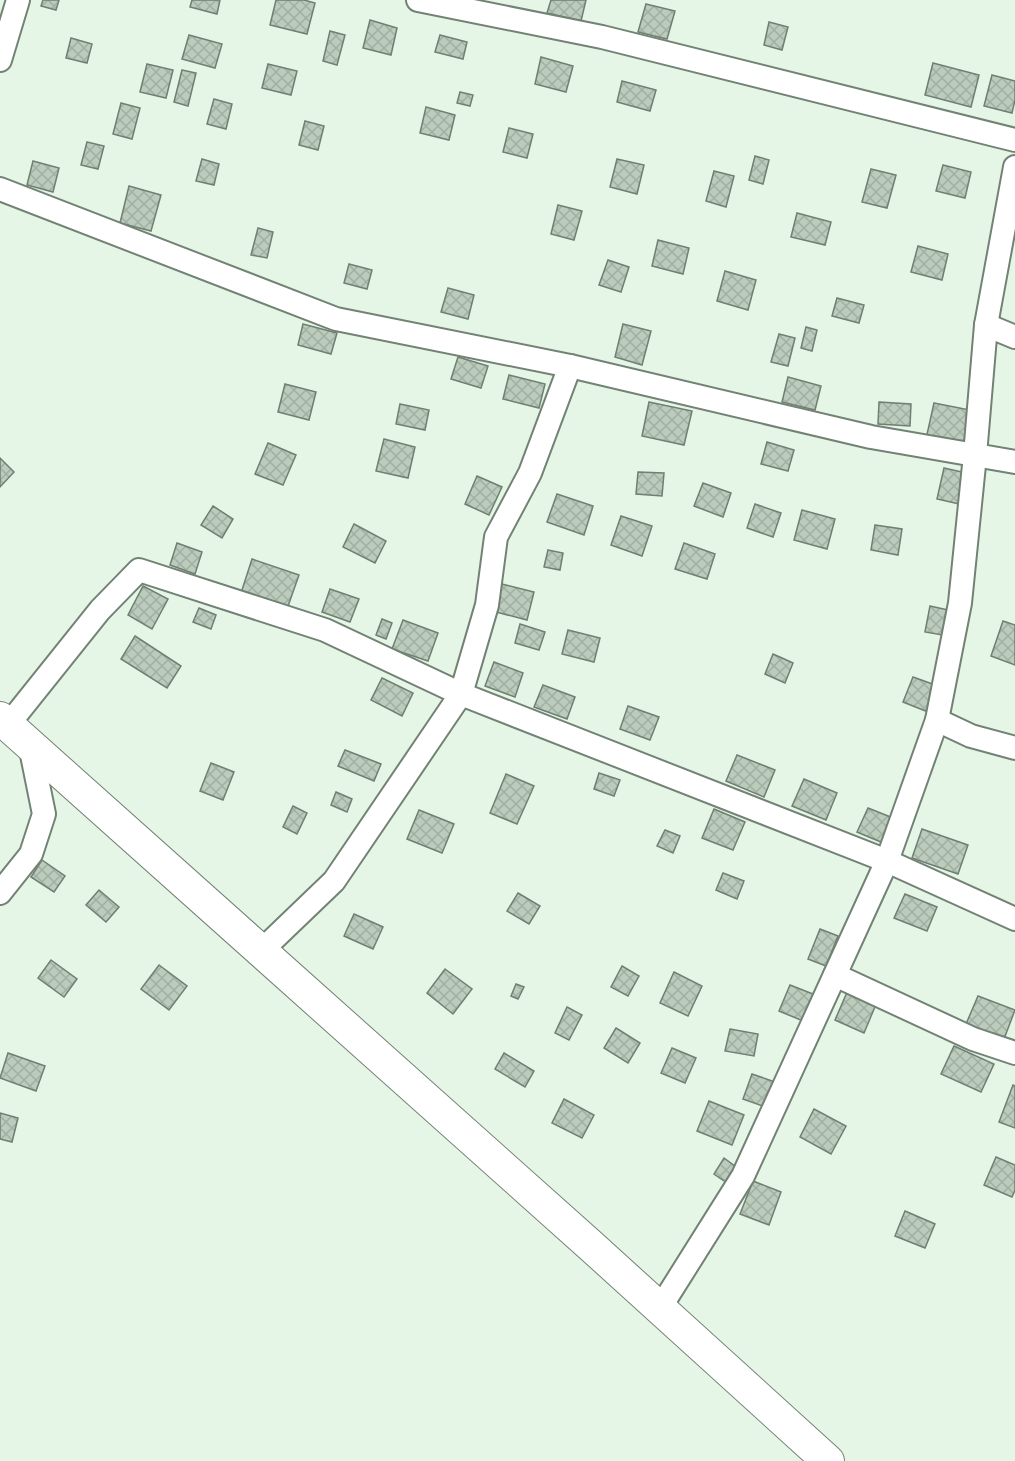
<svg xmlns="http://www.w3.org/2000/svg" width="1015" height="1461" font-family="Helvetica,sans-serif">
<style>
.building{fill:url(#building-cross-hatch);stroke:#6f7f71;stroke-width:1.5}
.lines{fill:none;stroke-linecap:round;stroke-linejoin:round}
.minor-casing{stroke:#728274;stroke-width:26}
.secondary-casing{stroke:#728274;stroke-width:34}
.minor{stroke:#fff;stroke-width:22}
.secondary{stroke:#fff;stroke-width:32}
</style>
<defs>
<pattern id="building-cross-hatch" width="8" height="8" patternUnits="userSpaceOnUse" patternTransform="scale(1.5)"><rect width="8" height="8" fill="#bbccbd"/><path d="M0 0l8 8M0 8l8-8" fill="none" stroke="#a0afa2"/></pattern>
</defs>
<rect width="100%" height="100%" fill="#e5f6e7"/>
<g class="building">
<polygon points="43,0 59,0 56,10 41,6"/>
<polygon points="192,0 220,0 217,14 190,7"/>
<polygon points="276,0 304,0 315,3 307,34 270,25"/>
<polygon points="551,0 586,0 581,21 547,13"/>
<polygon points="646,4 675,11 667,39 638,32"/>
<polygon points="370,20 397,28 391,55 363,48"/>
<polygon points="769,22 788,27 782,50 764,45"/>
<polygon points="330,31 345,35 337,65 323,61"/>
<polygon points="189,35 222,44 215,68 182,59"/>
<polygon points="440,35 467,42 463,59 435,52"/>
<polygon points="71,38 92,44 87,63 66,58"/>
<polygon points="541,57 573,66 566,92 535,84"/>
<polygon points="933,63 979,75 971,107 925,95"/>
<polygon points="147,64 173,70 166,98 140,92"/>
<polygon points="268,64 297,71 291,95 262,88"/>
<polygon points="182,70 196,73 188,106 174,102"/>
<polygon points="992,75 1015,81 1015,100 1012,113 984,106"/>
<polygon points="622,81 656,90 650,111 617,102"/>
<polygon points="460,92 473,95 470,106 457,103"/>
<polygon points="214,99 232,104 226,129 207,124"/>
<polygon points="121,103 140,108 132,139 113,134"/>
<polygon points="426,107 455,115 449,140 420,133"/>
<polygon points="305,121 324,126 318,150 299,145"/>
<polygon points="509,128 533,134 527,158 503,152"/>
<polygon points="87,142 104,146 98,169 81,165"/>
<polygon points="755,156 769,160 763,184 749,180"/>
<polygon points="202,159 219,164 214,185 196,181"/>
<polygon points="617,159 644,165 637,194 610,187"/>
<polygon points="33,161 59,168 53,192 27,185"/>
<polygon points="943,165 971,172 965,198 936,191"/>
<polygon points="871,169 896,175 887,208 862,202"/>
<polygon points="714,171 734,176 726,207 706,201"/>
<polygon points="129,186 161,195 151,231 120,223"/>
<polygon points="558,205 582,211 574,240 551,234"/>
<polygon points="797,213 831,222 825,245 791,237"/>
<polygon points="258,228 273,232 267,258 251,255"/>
<polygon points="658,240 689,248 683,274 652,266"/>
<polygon points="918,246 948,254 942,280 911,272"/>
<polygon points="608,260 629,267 621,292 599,285"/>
<polygon points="349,264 372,270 367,289 344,283"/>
<polygon points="725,271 756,280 748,310 717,301"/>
<polygon points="448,288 474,295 468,319 441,312"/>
<polygon points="837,298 864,305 859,323 832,316"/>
<polygon points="303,324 337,333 331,354 298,345"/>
<polygon points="623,324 651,331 642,365 615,357"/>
<polygon points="806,327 817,330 812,351 801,348"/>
<polygon points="779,334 795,338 788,366 771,362"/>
<polygon points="458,357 488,366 481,388 451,379"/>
<polygon points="509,375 545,384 539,408 503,399"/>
<polygon points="788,377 821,386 815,410 782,402"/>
<polygon points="285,384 316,392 309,420 278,412"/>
<polygon points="649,402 692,411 684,445 642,436"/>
<polygon points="879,402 911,404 910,426 878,424"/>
<polygon points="934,403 970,410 963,447 926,439"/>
<polygon points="400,404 429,410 425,430 396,424"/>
<polygon points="384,439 415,447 408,478 376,471"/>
<polygon points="767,442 794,450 788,471 761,464"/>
<polygon points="268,443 296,455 283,485 255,474"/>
<polygon points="0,458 14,472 0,487"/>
<polygon points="944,468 971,474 964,505 937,499"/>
<polygon points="638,472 664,473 662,496 636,494"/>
<polygon points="477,476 502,487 489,515 465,504"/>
<polygon points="703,483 731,493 723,517 694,506"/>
<polygon points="557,494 593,506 584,535 547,522"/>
<polygon points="755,504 781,513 773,537 747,528"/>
<polygon points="213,506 233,519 222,538 201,525"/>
<polygon points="802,510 835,519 827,549 794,540"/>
<polygon points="621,516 652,526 642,556 611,545"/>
<polygon points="354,524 386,541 375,563 343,547"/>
<polygon points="875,525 902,529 898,555 871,550"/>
<polygon points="177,543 202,552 195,574 170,565"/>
<polygon points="684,543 715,554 707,579 675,569"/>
<polygon points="548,550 563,553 560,570 544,567"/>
<polygon points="252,559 299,575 287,609 241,593"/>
<polygon points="502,584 534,592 527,620 496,612"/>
<polygon points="143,586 168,599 152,629 128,615"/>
<polygon points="330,589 359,599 350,622 322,612"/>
<polygon points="930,606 953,611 948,636 925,632"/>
<polygon points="199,608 216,615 211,629 193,622"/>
<polygon points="382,619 392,623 386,639 376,635"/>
<polygon points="403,620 438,633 428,661 392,649"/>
<polygon points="1003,621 1015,625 1015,665 991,656"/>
<polygon points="520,624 545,632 539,650 515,643"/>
<polygon points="568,630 600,638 594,662 562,654"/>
<polygon points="135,636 181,666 167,688 121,659"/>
<polygon points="773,654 793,663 785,683 765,674"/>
<polygon points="494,662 523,673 515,697 485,686"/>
<polygon points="913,677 938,686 928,712 903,702"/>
<polygon points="382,678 413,693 402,716 371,700"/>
<polygon points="543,685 575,697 567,719 534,707"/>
<polygon points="628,706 659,717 650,740 620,729"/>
<polygon points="345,750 381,764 374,781 338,766"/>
<polygon points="737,755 775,770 764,797 726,781"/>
<polygon points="211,763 234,772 223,800 200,791"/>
<polygon points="599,773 620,780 614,796 594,789"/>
<polygon points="506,774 534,786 517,824 490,813"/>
<polygon points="804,779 837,793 826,820 792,806"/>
<polygon points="336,792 352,799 347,812 331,805"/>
<polygon points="293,806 307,813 297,834 283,827"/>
<polygon points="868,808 898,820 888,845 857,832"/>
<polygon points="714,809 745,822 733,850 702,838"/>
<polygon points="419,810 454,824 442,853 407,839"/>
<polygon points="922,829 968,845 958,874 912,858"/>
<polygon points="665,830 680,836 673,853 657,846"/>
<polygon points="42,860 65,876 54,892 31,877"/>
<polygon points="723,873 744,881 737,899 716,890"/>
<polygon points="99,890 119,907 106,922 86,905"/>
<polygon points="518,893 540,906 529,924 507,911"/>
<polygon points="905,894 937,907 927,931 894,918"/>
<polygon points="354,914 383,927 373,949 344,936"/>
<polygon points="820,929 838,936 826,966 808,959"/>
<polygon points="51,960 77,979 64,997 38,978"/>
<polygon points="159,965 187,986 169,1010 141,989"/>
<polygon points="622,966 639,976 628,996 611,987"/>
<polygon points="445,969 472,989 453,1014 427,993"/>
<polygon points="674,972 702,986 688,1016 660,1003"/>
<polygon points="516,984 524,987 518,999 511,996"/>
<polygon points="790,985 818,996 808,1023 779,1011"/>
<polygon points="848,990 877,1002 864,1033 835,1020"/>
<polygon points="978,996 1015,1010 1004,1039 966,1024"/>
<polygon points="567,1007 582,1015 569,1040 555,1033"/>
<polygon points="616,1028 640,1043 628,1063 604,1048"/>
<polygon points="730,1029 758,1034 754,1056 725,1051"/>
<polygon points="954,1046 994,1064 981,1092 941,1074"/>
<polygon points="672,1048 696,1058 685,1083 661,1073"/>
<polygon points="8,1053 45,1066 36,1091 0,1078"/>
<polygon points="504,1053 534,1071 525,1087 495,1069"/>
<polygon points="752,1074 778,1083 768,1108 743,1099"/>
<polygon points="1013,1085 1015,1086 1015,1128 999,1122"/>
<polygon points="564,1099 594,1115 582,1138 552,1123"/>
<polygon points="709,1101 744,1115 732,1145 697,1131"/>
<polygon points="814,1109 846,1126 831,1154 800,1137"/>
<polygon points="0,1113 18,1118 12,1142 0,1139"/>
<polygon points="996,1157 1015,1165 1015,1190 1012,1197 984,1185"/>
<polygon points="724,1158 743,1172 733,1187 714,1174"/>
<polygon points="753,1181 781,1192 769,1225 740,1214"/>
<polygon points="905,1211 935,1224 925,1248 895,1236"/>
</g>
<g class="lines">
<g class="minor-casing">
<g id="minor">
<polyline points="418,0 602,37 1015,140"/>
<polyline points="0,60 18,0"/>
<polyline points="0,189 336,319 570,366 871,437 1015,462"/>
<polyline points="986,325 1015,337"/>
<polyline points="937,720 971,736 1015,748"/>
<polyline points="8,725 100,610 139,570 325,630 461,694 887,861 1015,919"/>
<polyline points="0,893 31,854 44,814 30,745"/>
<polyline points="261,951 334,881 461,694 487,605 496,537 530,473 570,366"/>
<polyline points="835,975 973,1039 1015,1053"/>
<polyline points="660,1308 743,1176 887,861 937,720 960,603 975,455 986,325 1015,167"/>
</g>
</g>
<g class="secondary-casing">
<polyline id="secondary" points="0,718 590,1245 828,1461"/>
</g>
<use href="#minor" class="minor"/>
<use href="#secondary" class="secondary"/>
</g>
</svg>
